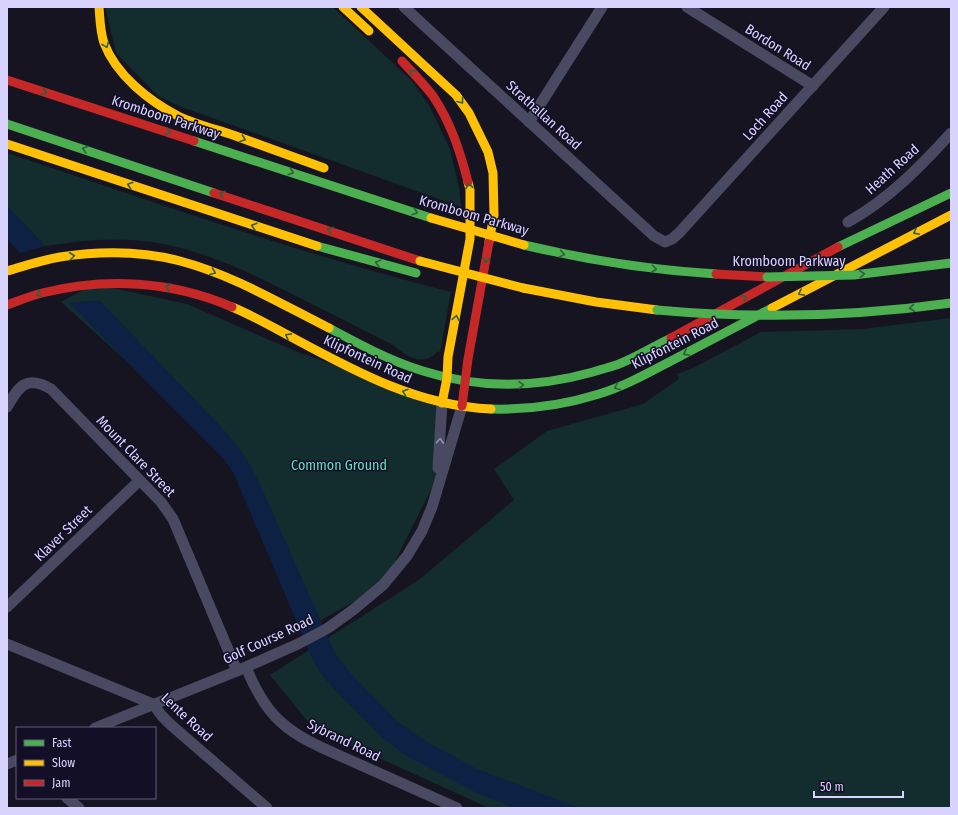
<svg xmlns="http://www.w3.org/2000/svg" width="958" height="815" font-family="'Fira Sans Condensed',sans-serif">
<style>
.green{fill:#132c2d}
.water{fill:#0d2144}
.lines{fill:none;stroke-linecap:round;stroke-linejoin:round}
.street{stroke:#4a4962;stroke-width:11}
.fast{stroke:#4caf50;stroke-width:9}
.slow{stroke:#ffc107;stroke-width:9}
.jam{stroke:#c62828;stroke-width:9}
.fast-bridge{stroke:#4caf50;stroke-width:9}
.slow-bridge{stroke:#ffc107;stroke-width:9}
.oneway{stroke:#305f3b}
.oneway2{stroke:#928eb0}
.labels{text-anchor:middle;stroke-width:3;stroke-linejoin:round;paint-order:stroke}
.street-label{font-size:14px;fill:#d9d4ff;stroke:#130f26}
.park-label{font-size:14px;fill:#5fe0c0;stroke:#130f26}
</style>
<rect width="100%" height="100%" fill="#161421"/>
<g class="green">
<polygon points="105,7 333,7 411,80 429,105 450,149 459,187 461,207 179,106 158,96 116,53"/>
<path d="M7,153c147,49 293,101 444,139l-11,61 -2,-2c-15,17 -32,5 -45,-6 -32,-16 -63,-32 -95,-48 -53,-27 -108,-54 -168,-57 -29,-2 -57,2 -85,6l-38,-40z"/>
<polygon points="94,284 187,304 295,351 442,403 438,476 383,585 309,627 236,460 61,302"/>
<polygon points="951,318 951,808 489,808 313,728 270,675 420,579 514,500 494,469 547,431 643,404 679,379 677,374 693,368 761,332 862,329"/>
</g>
<g class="water">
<polygon points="7,206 45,246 20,253 7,239"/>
<path d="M99,300l126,131c14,16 24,31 33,49l77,173 16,21 46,47 30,21 50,27 103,39h-66l-41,-17 -68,-36 -22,-17 -48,-48 -14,-16 -9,-16 -78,-184 -9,-14 -156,-157z"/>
</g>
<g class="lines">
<g class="street">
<polyline points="404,7 654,236 665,242 672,239 679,233 884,7"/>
<polyline points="687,7 813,86"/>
<polyline points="529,122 602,7"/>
<path d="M848,222c41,-23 72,-55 103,-89"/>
<path d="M7,407c12,-21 19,-32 44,-18l110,113 12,17 64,152"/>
<polyline points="438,468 442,403"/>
<polyline points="7,607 139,481"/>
<polyline points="7,644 153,704 162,716 171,725 267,808"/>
<path d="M246,667c8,20 20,42 36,56 20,18 48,28 72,39 34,15 69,31 103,46"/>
<polyline points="95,728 237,671 298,644 328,628 353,610 383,585 407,556 422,531 432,507 462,406"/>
<polyline points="7,764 17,760"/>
<polyline points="67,798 79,808"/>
</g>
<g class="fast">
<polyline points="7,124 214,193"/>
<polyline points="194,141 431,218"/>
<path d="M524,245c63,15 127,25 192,29"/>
<polyline points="317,246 416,273"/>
<polyline points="838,247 951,193"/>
<path d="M329,328c30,16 61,33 94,43 56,18 113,17 170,1 9,-3 18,-5 26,-8 18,-7 35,-18 52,-26"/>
<path d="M491,409c36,1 73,-4 108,-15 26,-8 49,-21 72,-33 34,-18 67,-35 101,-53"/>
</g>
<g class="slow">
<path d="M99,7c1,12 1,24 5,36 12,32 45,58 74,73 17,8 37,13 55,19 30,11 61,22 91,33"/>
<polyline points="343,7 369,31"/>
<polyline points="361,7 456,95 469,113 488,152 493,173 494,215 489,242"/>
<polyline points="7,144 317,246"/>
<path d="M7,271c17,-5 35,-11 53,-14 39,-6 82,-6 120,4 53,14 101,43 149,67"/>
<polyline points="523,288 596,302 657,310"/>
<path d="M232,307c22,9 42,21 63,32 61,33 124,67 196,70"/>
<polyline points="772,308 951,215"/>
<polyline points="442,403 447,378 448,357 470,239 470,190 468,182"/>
</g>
<g class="jam">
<path d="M402,61c10,11 22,23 31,35 18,27 27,55 35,86"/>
<polyline points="7,80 194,141"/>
<polyline points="214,193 420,261"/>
<polyline points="716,274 767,277"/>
<path d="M7,305c11,-4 23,-9 35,-12 64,-16 130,-12 190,14"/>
<polyline points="671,338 838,247"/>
<polyline points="462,406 468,359 489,242"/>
</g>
<g class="fast-bridge">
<polyline points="767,277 854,275 951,263"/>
<path d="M657,310c100,9 194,7 294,-7"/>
</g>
<g class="slow-bridge">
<polyline points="431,218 524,245"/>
<polyline points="420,261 523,288"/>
</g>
</g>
<defs><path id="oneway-chevron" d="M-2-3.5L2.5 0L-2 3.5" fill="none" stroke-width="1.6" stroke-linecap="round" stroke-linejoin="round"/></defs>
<g class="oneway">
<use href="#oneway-chevron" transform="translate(106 45) rotate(68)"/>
<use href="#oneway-chevron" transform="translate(412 72) rotate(-134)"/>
<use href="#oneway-chevron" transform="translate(44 92) rotate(18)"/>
<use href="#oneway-chevron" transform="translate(461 101) rotate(53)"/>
<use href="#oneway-chevron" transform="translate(168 132) rotate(18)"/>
<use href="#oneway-chevron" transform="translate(243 139) rotate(20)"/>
<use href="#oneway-chevron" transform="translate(85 149) rotate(-162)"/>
<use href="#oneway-chevron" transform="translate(291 172) rotate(18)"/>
<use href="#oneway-chevron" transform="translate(130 185) rotate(-162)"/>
<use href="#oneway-chevron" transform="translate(469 186) rotate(-100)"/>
<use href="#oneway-chevron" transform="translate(222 194) rotate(-162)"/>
<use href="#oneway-chevron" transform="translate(415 212) rotate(18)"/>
<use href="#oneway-chevron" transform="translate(254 226) rotate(-162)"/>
<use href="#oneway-chevron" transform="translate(330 230) rotate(-161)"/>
<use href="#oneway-chevron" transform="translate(916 232) rotate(153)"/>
<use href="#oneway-chevron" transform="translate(562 254) rotate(11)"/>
<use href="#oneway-chevron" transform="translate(72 256) rotate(-7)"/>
<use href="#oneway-chevron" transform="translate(486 260) rotate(100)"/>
<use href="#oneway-chevron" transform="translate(378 263) rotate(-165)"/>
<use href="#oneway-chevron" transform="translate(654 269) rotate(7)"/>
<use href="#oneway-chevron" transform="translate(213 272) rotate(21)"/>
<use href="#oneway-chevron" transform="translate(862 274) rotate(-5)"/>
<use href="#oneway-chevron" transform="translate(168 287) rotate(-169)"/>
<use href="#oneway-chevron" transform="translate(801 293) rotate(152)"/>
<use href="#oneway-chevron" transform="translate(39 294) rotate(163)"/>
<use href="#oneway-chevron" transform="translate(744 298) rotate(-29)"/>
<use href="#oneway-chevron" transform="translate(912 308) rotate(173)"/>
<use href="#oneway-chevron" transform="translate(456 318) rotate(-79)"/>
<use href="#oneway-chevron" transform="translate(288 336) rotate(-152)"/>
<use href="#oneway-chevron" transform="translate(686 353) rotate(153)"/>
<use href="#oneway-chevron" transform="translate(521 385) rotate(-2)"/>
<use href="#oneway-chevron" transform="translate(617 387) rotate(159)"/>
<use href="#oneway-chevron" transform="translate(405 392) rotate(-161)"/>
</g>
<use class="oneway2" href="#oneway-chevron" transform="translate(440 441) rotate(-87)"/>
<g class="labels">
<g class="street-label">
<text transform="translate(778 47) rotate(32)" y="5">Bordon Road</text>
<text transform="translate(544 115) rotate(42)" y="5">Strathallan Road</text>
<text transform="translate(765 116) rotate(-48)" y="5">Loch Road</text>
<text transform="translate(166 117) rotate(18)" y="5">Kromboom Parkway</text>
<text transform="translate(892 169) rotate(-42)" y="5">Heath Road</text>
<text transform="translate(474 215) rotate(16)" y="5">Kromboom Parkway</text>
<text x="789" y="266">Kromboom Parkway</text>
<text transform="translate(675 343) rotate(-27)" y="5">Klipfontein Road</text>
<text transform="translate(368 359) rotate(25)" y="5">Klipfontein Road</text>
<text transform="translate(136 456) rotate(46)" y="5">Mount Clare Street</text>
<text transform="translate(63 533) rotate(-44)" y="5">Klaver Street</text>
<text transform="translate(268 639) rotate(-25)" y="5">Golf Course Road</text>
<text transform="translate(187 717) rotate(43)" y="5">Lente Road</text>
<text transform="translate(344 740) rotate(26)" y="5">Sybrand Road</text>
</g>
<g class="park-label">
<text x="339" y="470">Common Ground</text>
</g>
</g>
<rect width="958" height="815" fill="none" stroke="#d9d4ff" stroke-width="16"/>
<rect x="16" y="727" width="140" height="72" fill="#130f26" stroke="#625e7d"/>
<rect x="24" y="740" width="20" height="6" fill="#4caf50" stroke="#625e7d"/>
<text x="52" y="747" font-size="12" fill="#d9d4ff">Fast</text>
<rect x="24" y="760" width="20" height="6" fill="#ffc107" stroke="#625e7d"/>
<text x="52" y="767" font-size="12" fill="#d9d4ff">Slow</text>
<rect x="24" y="780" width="20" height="6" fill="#c62828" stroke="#625e7d"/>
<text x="52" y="787" font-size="12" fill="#d9d4ff">Jam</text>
<path d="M814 791v6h89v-6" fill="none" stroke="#d9d4ff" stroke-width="2"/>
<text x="820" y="791" font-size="12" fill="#d9d4ff" stroke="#130f26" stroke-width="3" paint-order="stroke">50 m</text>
</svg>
